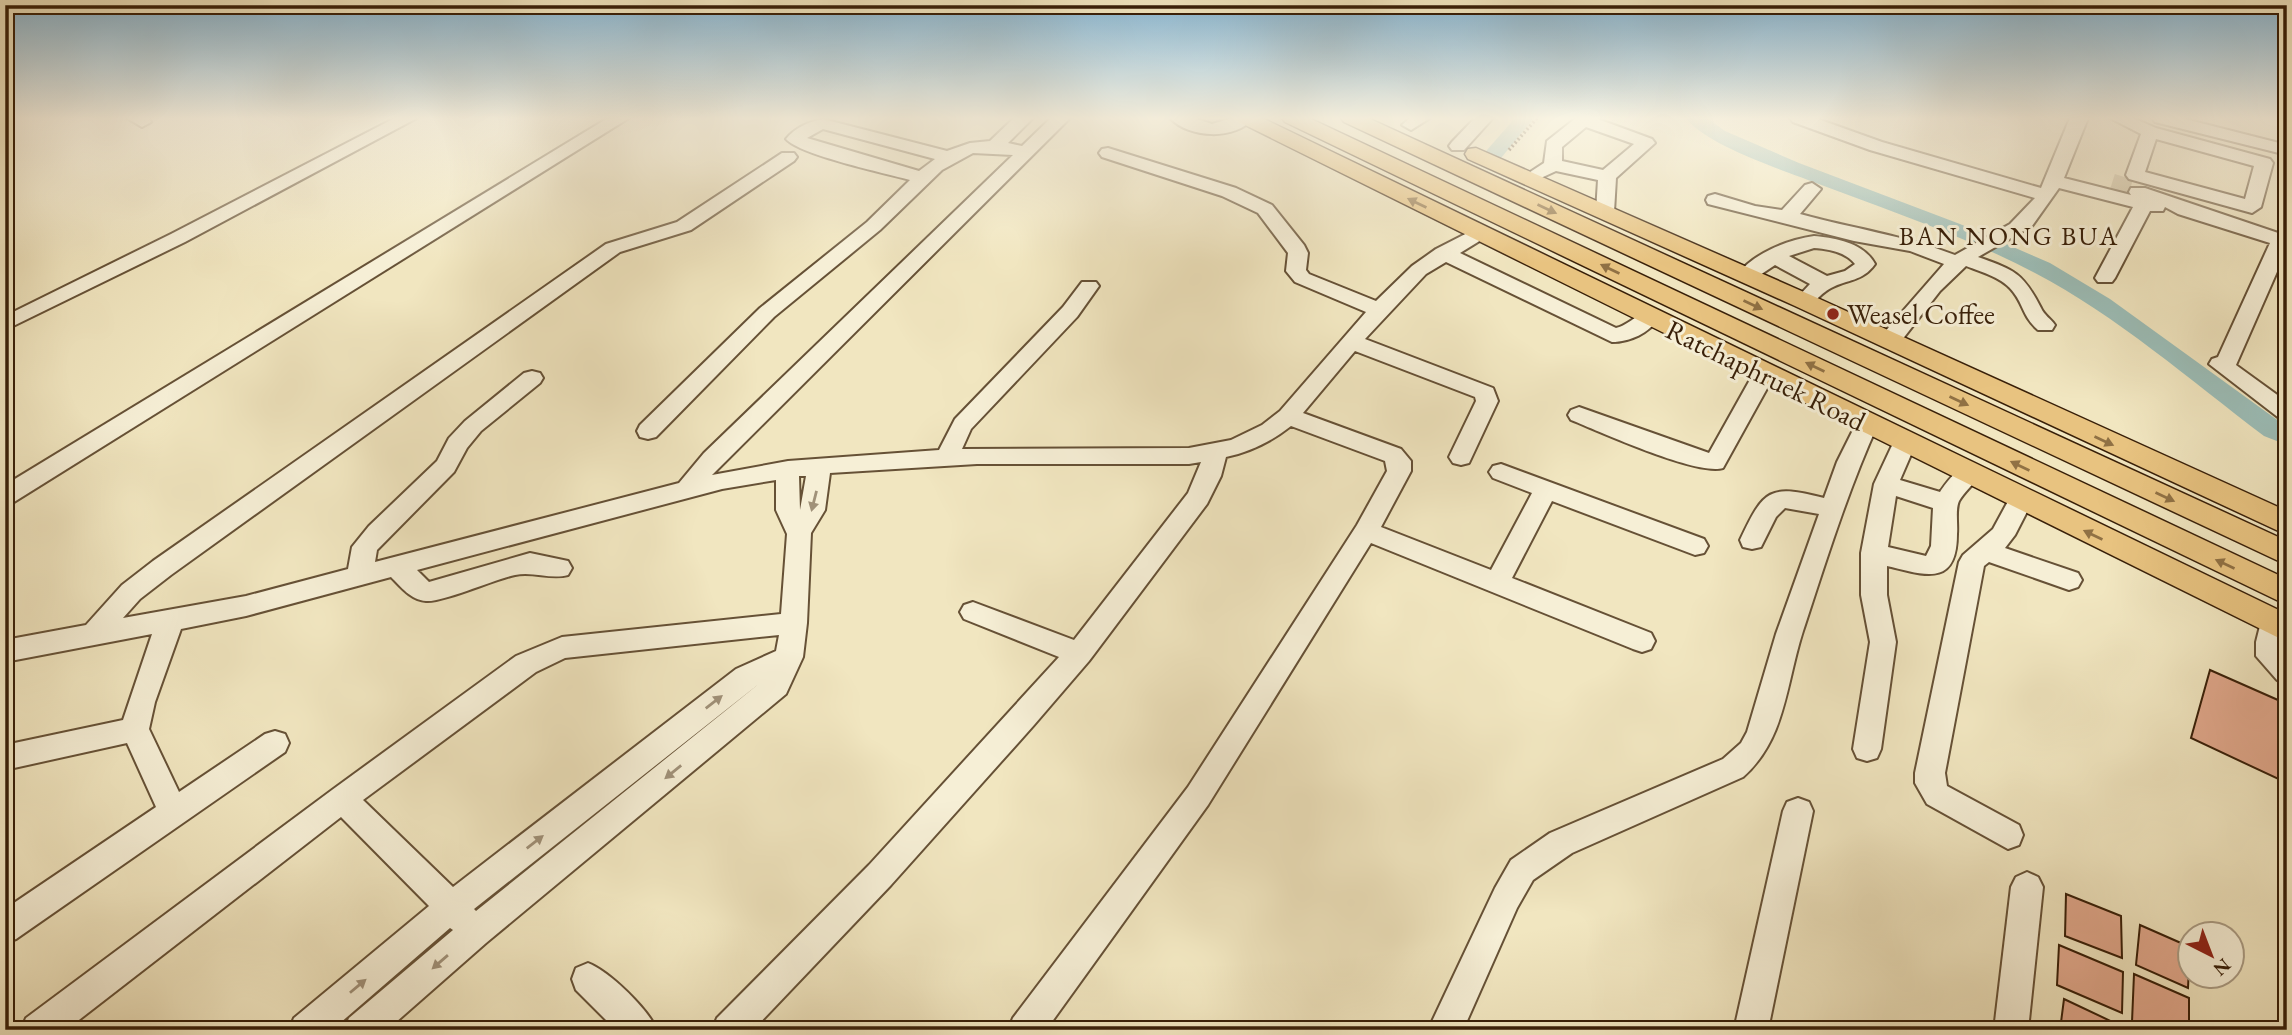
<svg xmlns="http://www.w3.org/2000/svg" width="2292" height="1035" font-family="'EB Garamond',serif">
<style>
.lines{fill:none;stroke-linecap:round;stroke-linejoin:round}
.canal{fill:#9cbeb8;fill-rule:evenodd}
.building{fill:#e1a88c;stroke:#381f08;stroke-width:2}
.minor-tunnel{stroke:#ccbe9b;stroke-width:19;stroke-dasharray:19 10;stroke-linecap:butt}
.minor-casing{stroke:#665136;stroke-width:4}
.major-casing{stroke:#381f08;stroke-width:3}
.path{stroke:#381f08;stroke-width:3.5;stroke-dasharray:2 2.5;stroke-linecap:butt}
.minor{fill:#f6efd6;fill-rule:evenodd}
.major{fill:#e8c380;fill-rule:evenodd}
.oneway{fill:#907144}
.oneway2{fill:#a09179}
.poi-dot{fill:#8f2418;stroke:#f6efd6;stroke-width:2.5}
.labels{text-anchor:middle;stroke-width:6;stroke-linejoin:round;paint-order:stroke}
.far-quarter-label{font-size:26px;letter-spacing:2px;fill:#381f08;stroke:#f6efd6}
.poi-label{font-size:28px;fill:#381f08;stroke:#f6efd6;text-anchor:start}
.street-label{font-size:28px;fill:#381f08;stroke:#f6efd6}
</style>
<rect width="100%" height="100%" fill="#f1e6c0"/>
<filter id="stains"><feTurbulence type="fractalNoise" baseFrequency=".00286" numOctaves="4"/><feColorMatrix values="0 0 0 0 .2 0 0 0 0 .09 0 0 0 0 .02 0 0 0 .5 -.17"/></filter>
<radialGradient id="worn" r=".72"><stop offset=".6" stop-color="#630" stop-opacity="0"/><stop offset="1" stop-color="#630" stop-opacity=".3"/></radialGradient>
<g class="lines">
<g class="canal">
<polygon points="1515,118 1534,118 1501,158 1487,158 1484,154 1487,150"/>
<path d="M1686,118h21l18,13 74,32 161,61 90,39 60,36 177,128v18l-23,-9c-74,-56 -147,-120 -229,-163 -72,-38 -151,-64 -227,-93 -31,-12 -103,-36 -122,-62z"/>
</g>
</g>
<g class="building">
<polygon points="2210,670 2287,704 2287,783 2191,738"/>
<polygon points="2066,894 2121,916 2122,958 2065,936"/>
<polygon points="2140,925 2190,947 2188,988 2136,965"/>
<polygon points="2059,945 2123,972 2122,1013 2057,985"/>
<polygon points="2134,974 2189,998 2189,1030 2150,1030 2132,1022"/>
<polygon points="2064,999 2119,1025 2118,1030 2060,1030"/>
</g>
<g class="lines">
<polyline class="minor-tunnel" points="2112,183 2131,189"/>
<g class="minor-casing">
<g id="minor">
<polygon points="127,118 148,118 151,122 142,127"/>
<polygon points="395,118 417,118 185,242 5,330 5,316 171,234"/>
<polygon points="608,118 629,118 14,502 5,505 5,485"/>
<path d="M1014,118h19l-25,25 14,3 29,-28h19l-358,357 76,-14 151,-11 16,-31 108,-112 19,-25h14l3,4 -22,31 -106,112 -9,20 227,-1 42,-8 31,-15 18,-14 86,-99 -71,-30 -9,-11 2,-18 -30,-40 -36,-17 -120,-39 -3,-4 3,-4 6,-1 128,40 36,17 32,40 4,8 -2,17 3,4 67,27 36,-35 24,-17 43,-22 7,2 3,4 -3,4 -26,16 156,75c15,-3 23,-19 40,-15l3,5c-10,15 -29,24 -47,24l-166,-80 -20,12 -61,65 128,49 5,13 -29,62 -8,2 -8,-2 -4,-6 27,-56 -1,-4 -120,-46 -52,62 98,36 10,12v10l-30,56 110,43 41,-77 -39,-15 -4,-6 4,-6 8,-2 203,75 4,7 -4,7 -9,2 -143,-54 -40,77 139,55 4,8 -4,8 -9,3 -9,-3 -262,-106 -163,262 -162,225h-38l5,-12 175,-231 169,-262 30,-54 -2,-10 -94,-35c-19,15 -41,26 -65,31l-5,19 -14,28 -118,157 -55,64 -143,160 -138,145h-41l5,-12 152,-153 190,-208 -95,-38 -4,-7 4,-7 9,-3 101,38 114,-147 13,-31 -12,2h-212l-147,9 -5,37 -14,23 -4,90 -4,34 -17,37 -300,249 -99,87h-43l5,-12 104,-88 -3,-2 -118,102h-43l5,-12 135,-112 -88,-89 -275,213h-45l5,-12 306,-228 184,-134 46,-19 219,-23 6,-80 -11,-24v-30l-54,9 -305,81 12,12 101,-29 38,8 4,7 -4,7c-17,5 -35,-4 -53,0 -20,4 -74,28 -89,26 -15,-1 -25,-14 -35,-24l-145,39 -65,13 -26,73 -6,27 30,63 86,-58 10,-3 10,3 4,9 -4,9 -269,187 -11,4v-34l151,-102 -29,-64 -122,27v-25l118,-25 29,-86 -147,28v-22l81,-15 36,-40 31,-24 453,-317 71,-22 105,-69h12l3,4 -3,4 -103,69 -71,22 -449,323 -31,24 -17,19 123,-22 102,-27 4,-22 17,-21 68,-65 12,-23 16,-17 59,-48 8,-2 8,2 3,5 -3,5 -59,48 -14,17 -13,24 -77,78 -2,12 304,-79 25,-30 309,-298 -40,-2 -31,17 -62,60 -106,87 -118,120 -8,2 -8,-2 -3,-6 3,-6 120,-117 107,-86 43,-42c-25,-7 -110,-25 -124,-41 10,-12 22,-17 37,-20l124,32 23,-8 20,-2zM823,129l112,30 -16,12 -112,-33zM799,476h7l-6,34zM779,635l-3,16 -40,18 -283,218 -90,-87 173,-128 29,-14zM760,683l-284,228 -2,-2z"/>
<path d="M1170,118h24l18,6 20,-6h22c-19,22 -64,21 -84,0z"/>
<polygon points="1410,118 1430,118 1411,130 1402,125"/>
<polygon points="1475,118 1493,118 1464,150 1452,150 1449,146 1452,142"/>
<path d="M1576,118h19l57,21 3,4 -39,35 -2,34 -2,4 -7,2 -9,-6 2,-32 -42,-9 -26,12 -9,-5 23,-15 3,-22zM1586,127l48,17 -31,26 -41,-9v-14z"/>
<path d="M1790,118h25l67,24 159,46 29,-70h18l-24,60 67,17 -2,-3 2,-4h14l142,48v13l-51,116 51,37v19l-8,-3 -70,-54 3,-5 6,-2 52,-114 -92,-29 -13,-7 -2,4h-13l-35,67 -3,4h-14l-3,-4 38,-71 -74,-19 -27,38 -54,31c37,13 45,16 63,51 3,7 10,11 14,17l-3,5h-14c-15,-13 -14,-24 -24,-37 -10,-15 -32,-21 -48,-27l-26,25 -42,54h-16l-3,-5 3,-5 62,-71 -34,-13 -56,-10 -146,-37 -2,-4 2,-4 7,-2 40,12 27,4 23,-25 7,-2 9,6 -21,25c51,14 105,22 155,41l55,-31 25,-26 -165,-48 -77,-28z"/>
<path d="M2110,118h23l23,10 114,31 3,4 -12,44 -9,6 -123,-34 -3,-4 15,-41zM2156,139l98,27 -9,33 -100,-27z"/>
<polygon points="2152,118 2181,118 2287,145 2287,155 2155,122"/>
<path d="M1814,236c22,2 50,7 61,28 -13,18 -27,15 -44,24 -14,7 -18,22 -34,17l-3,-4 16,-17 -35,-19 -21,14h-14l-3,-4c17,-22 50,-35 77,-39zM1814,248c14,1 32,4 41,16l-10,7 -18,5 -38,-20z"/>
<path d="M1764,367l8,2 3,5 -52,94c-26,8 -122,-36 -152,-48l-3,-5 3,-5 8,-3 130,46 47,-84z"/>
<path d="M1867,416l8,3 3,5c-30,66 -52,137 -75,207 -17,52 -17,108 -60,146l-171,76 -39,27 -16,28 -54,122h-35l67,-142 16,-28 39,-27 173,-74 18,-16 6,-11 29,-98 43,-120 -34,-6 -9,9 -15,30 -9,2 -9,-2 -3,-7c24,-51 29,-56 84,-42l13,-36 19,-38 3,-5z"/>
<path d="M1904,435l8,2 4,6 -16,37 40,12c9,-13 19,-28 36,-23l4,6c-6,9 -16,17 -21,26 -4,9 -1,23 -2,33 0,55 -35,40 -70,32v29l9,47 -15,107 -4,9 -10,3 -10,-3 -4,-9 17,-107 -9,-47v-42l13,-69 22,-47zM1896,496l37,12 -2,38 -5,10 -38,-9z"/>
<polygon points="2021,491 2030,494 2033,500 2015,535 2005,548 2078,573 2082,580 2078,587 2069,590 1989,562 1984,566 1945,773 1947,786 2019,825 2023,835 2019,845 2008,849 1927,804 1915,783 1915,773 1959,562 1963,555 1993,529 2012,494"/>
<path d="M2272,611l9,3c6,11 1,25 2,38l4,3v28l-10,-3 -21,-24v-14l7,-28z"/>
<polygon points="1798,798 1809,802 1813,811 1768,1030 1734,1030 1783,811 1787,802"/>
<polygon points="2027,872 2038,877 2043,887 2028,1030 1994,1030 2011,887 2016,877"/>
<path d="M588,963c21,8 60,46 69,67h-41l-40,-40 -4,-11 4,-11z"/>
</g>
</g>
<g class="major-casing">
<g id="major">
<polygon points="1236,118 1262,118 2287,614 2287,642 1239,122"/>
<polygon points="1282,118 1309,118 2287,579 2287,605 1285,122"/>
<polygon points="1341,118 1368,118 2287,541 2287,565 1344,122"/>
<polygon points="1476,148 1813,296 2287,511 2287,535 1795,306 1468,159 1465,154 1468,149"/>
</g>
</g>
<polyline class="path" points="1509,150 1537,118"/>
<use href="#minor" class="minor"/>
<use href="#major" class="major"/>
</g>
<defs><path id="oneway-solid" d="M-6-.8H1V-3.2L6.5 0L1 3.2V.8H-6Z" transform="scale(1.75)"/></defs>
<g class="oneway">
<use href="#oneway-solid" transform="translate(1417 203) rotate(-154)"/>
<use href="#oneway-solid" transform="translate(1547 209) rotate(25)"/>
<use href="#oneway-solid" transform="translate(1610 269) rotate(-154)"/>
<use href="#oneway-solid" transform="translate(1753 305) rotate(25)"/>
<use href="#oneway-solid" transform="translate(1815 367) rotate(-154)"/>
<use href="#oneway-solid" transform="translate(1959 401) rotate(25)"/>
<use href="#oneway-solid" transform="translate(2104 441) rotate(25)"/>
<use href="#oneway-solid" transform="translate(2020 466) rotate(-154)"/>
<use href="#oneway-solid" transform="translate(2165 497) rotate(25)"/>
<use href="#oneway-solid" transform="translate(2093 535) rotate(-154)"/>
<use href="#oneway-solid" transform="translate(2225 564) rotate(-155)"/>
</g>
<g class="oneway2">
<use href="#oneway-solid" transform="translate(814 501) rotate(104)"/>
<use href="#oneway-solid" transform="translate(714 702) rotate(-38)"/>
<use href="#oneway-solid" transform="translate(673 772) rotate(141)"/>
<use href="#oneway-solid" transform="translate(535 842) rotate(-38)"/>
<use href="#oneway-solid" transform="translate(440 962) rotate(139)"/>
<use href="#oneway-solid" transform="translate(358 986) rotate(-40)"/>
</g>
<linearGradient id="sky" x2="0" y2="1"><stop stop-color="#89b8d5"/><stop offset="0.45" stop-color="#f9f4e3"/><stop offset="1" stop-color="#f9f4e3" stop-opacity="0"/></linearGradient>
<rect width="2292" height="263" fill="url(#sky)"/>
<circle class="poi-dot" cx="1833" cy="314" r="7"/>
<g class="labels">
<g class="far-quarter-label">
<text x="2009" y="245">BAN NONG BUA</text>
</g>
<g class="poi-label">
<text x="1847" y="324">Weasel Coffee</text>
</g>
<g class="street-label">
<text transform="translate(1766 375) rotate(26)" y="10">Ratchaphruek Road</text>
</g>
</g>
<rect width="2292" height="1035" fill="none" stroke="#f1e6c0" stroke-width="28"/>
<rect x="7" y="7" width="2278" height="1021" fill="none" stroke="#381f08" stroke-width="3.5"/>
<rect x="14" y="14" width="2264" height="1007" fill="none" stroke="#381f08" stroke-width="2"/>
<g transform="translate(2211 955) rotate(138)"><circle r="33" fill="#f6efd6" stroke="#aa9c84" stroke-width="2"/>
<path d="M0-5L12 26L0 18L-12 26Z" fill="#8f2418"/>
<text y="-10" font-size="19" font-weight="bold" text-anchor="middle" fill="#381f08">N</text>
</g>
<rect width="100%" height="100%" filter="url(#stains)"/>
<rect width="100%" height="100%" fill="url(#worn)"/>
</svg>
